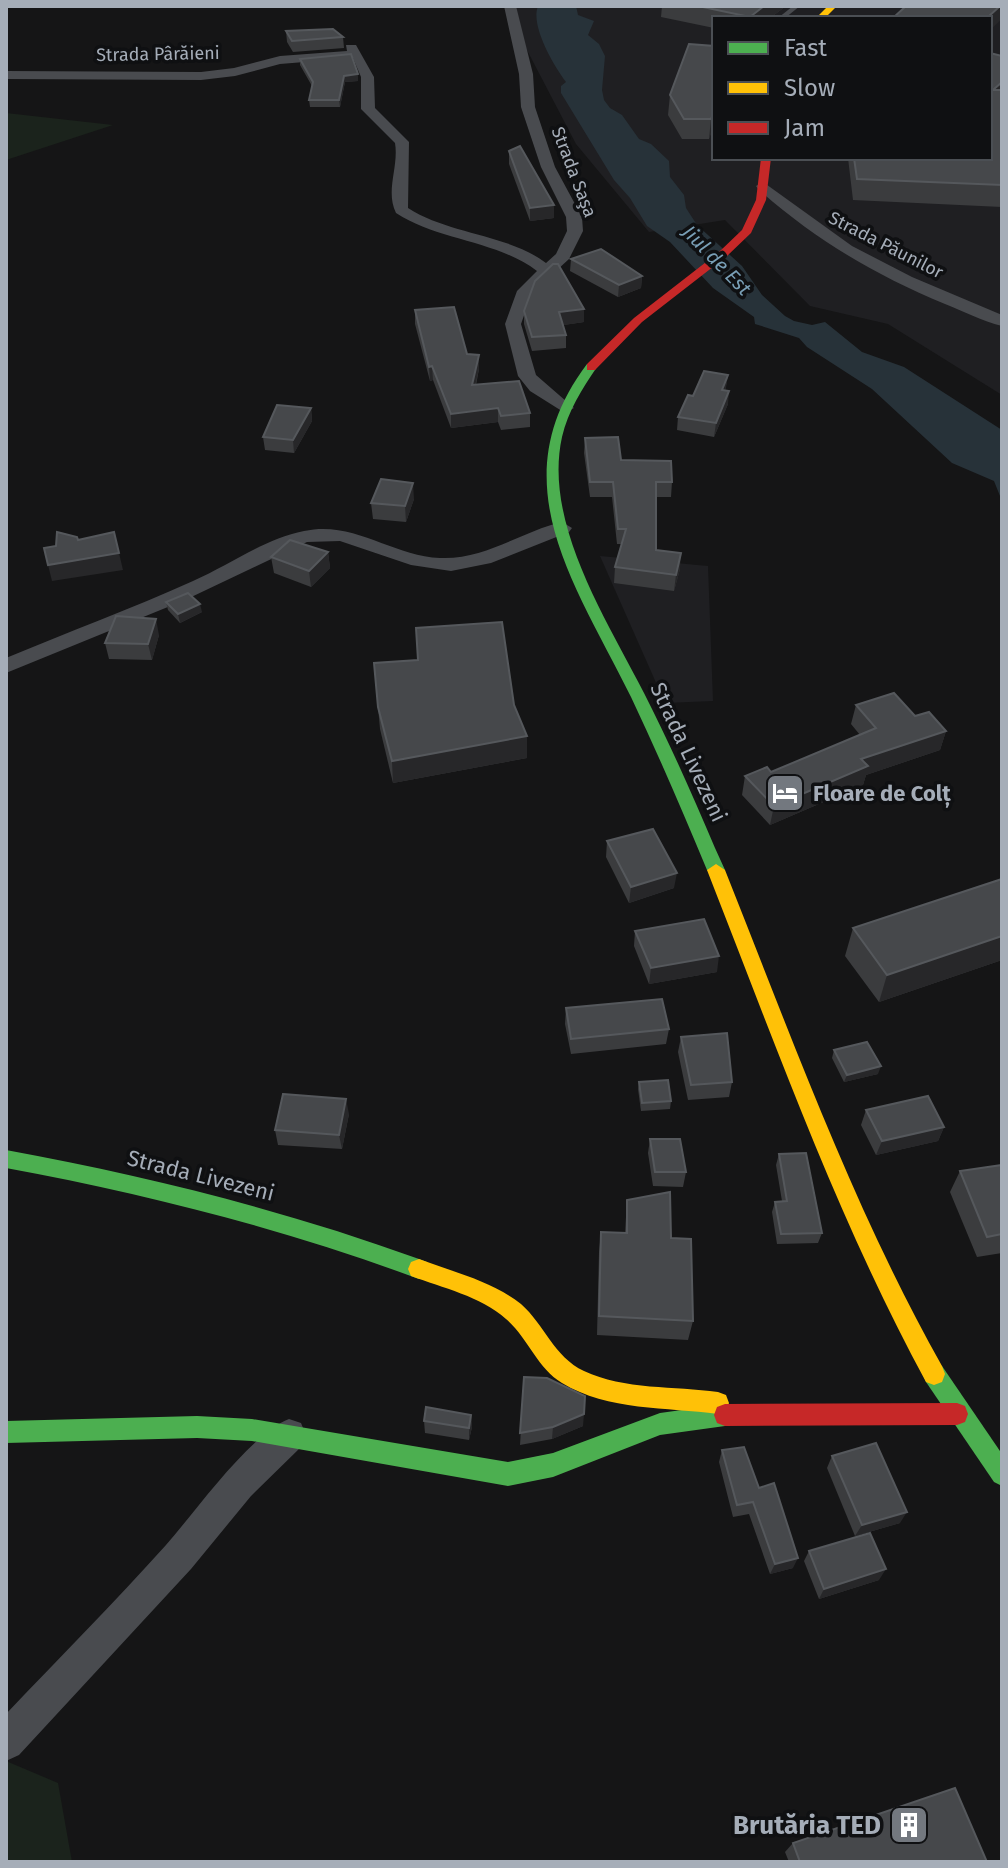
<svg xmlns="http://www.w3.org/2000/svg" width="1008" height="1868" font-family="'Fira Sans',sans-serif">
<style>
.built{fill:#1f1f22;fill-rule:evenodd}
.green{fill:#1b231c}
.water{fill:#273239}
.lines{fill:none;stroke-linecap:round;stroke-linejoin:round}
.lane{fill:#494b4f;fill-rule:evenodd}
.street{fill:#494b4f;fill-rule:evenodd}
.fast{fill:#4caf50;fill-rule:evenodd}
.slow{fill:#ffc107;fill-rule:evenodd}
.jam{fill:#c62828;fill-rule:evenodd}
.wall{fill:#3b3c3e}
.shaded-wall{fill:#272729}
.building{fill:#46484b;stroke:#55585c;stroke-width:2}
.labels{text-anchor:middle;stroke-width:7;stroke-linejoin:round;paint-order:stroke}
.far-street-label{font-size:18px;fill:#a5adb8;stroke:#0f1012}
.far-water-label{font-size:20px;font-style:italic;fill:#799fb6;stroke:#0f1012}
.street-label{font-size:22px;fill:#a5adb8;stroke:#0f1012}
.poi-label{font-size:22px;font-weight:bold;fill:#a5adb8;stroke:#0f1012;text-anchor:start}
.near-poi-label{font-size:26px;font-weight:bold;fill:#a5adb8;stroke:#0f1012;text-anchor:end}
</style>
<rect width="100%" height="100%" fill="#151516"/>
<g class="built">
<path d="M504,6h498v389l-114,-71 -78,-18 -85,-86 -76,12 -73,-88zM714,18h276v140h-276z"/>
<polygon points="600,556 708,566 713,701 665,703"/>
</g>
<g class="green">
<polygon points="6,113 113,125 6,160"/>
<polygon points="6,1761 58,1783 72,1862 6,1862"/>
</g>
<path class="water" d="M538,6h38l2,9 16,6 -6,14 11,9 6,12 -3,34 2,10 6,8 12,7 17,24 12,5 18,17 1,16 14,18 2,13 11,17 45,41 20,29 23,21 9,5 18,4 13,-3 37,30 42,15 98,63v71l-8,-20 -42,-18 -80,-74 -65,-42 -8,-9 -44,-14 -1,-7 -41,-29 -43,-46 -23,-16 -17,-28 -16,-18 -53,-87v-7l5,-4c-12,-16 -36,-56 -28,-76z"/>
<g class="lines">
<polygon class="lane" points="793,6 800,6 785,18 778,18"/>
<g class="street">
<path d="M504,6h12l17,68 2,33 20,60 27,50 1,14 -14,28 -37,34 -11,31 15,51 38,33 -9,5 -35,-22 -12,-15 -13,-52 12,-33 20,-20c-41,-31 -98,-30 -141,-58 -11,-22 3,-46 -1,-70l-34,-34v-32l-8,-19 -73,6 -45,12 -34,4 -195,-1v-8l195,1 33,-4 46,-12 67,-5 -1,-6h10l18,32 1,31 34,34 -1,66c42,27 100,26 138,55l10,-9 11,-23 -1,-14 -25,-50 -20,-60 -2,-33z"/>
<path d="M763,182l89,64 60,31 90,38v11c-20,-5 -39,-15 -57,-22 -70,-29 -131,-65 -187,-115l-2,-3z"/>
<path d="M562,522l10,6 -3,4 -78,31 -40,8 -40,-6 -71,-24 -33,1 -122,58 -179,73v-15c62,-26 125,-49 187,-77 37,-16 71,-42 111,-50 50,-11 88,25 136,27 45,2 80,-26 122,-36z"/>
<path d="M289,1419l12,4 5,12 -5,12 -50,49 -60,73 -172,186 -13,6v-47c53,-56 108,-111 160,-169 30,-34 83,-110 123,-126z"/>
</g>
<g class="fast">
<path d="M587,364l10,3c-15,22 -29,44 -35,70 -19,86 45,183 82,256 26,51 49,103 71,155l10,22 -9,6 -9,-6c-24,-58 -49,-116 -76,-173 -55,-112 -133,-215 -44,-333z"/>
<path d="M6,1150c141,26 278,60 413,109l8,3 3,7 -3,7 -8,3c-135,-50 -272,-85 -413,-111z"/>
<polygon points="934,1363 942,1366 1002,1454 1002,1486 994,1482 926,1382 923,1374 926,1366"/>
<polygon points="725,1404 733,1407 736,1415 733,1423 725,1426 660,1435 553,1477 508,1486 252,1441 197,1438 6,1443 6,1421 197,1416 252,1419 508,1462 553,1453 660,1413"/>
</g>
<g class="slow">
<polygon points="828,6 837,6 825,18 816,18"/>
<path d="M716,864l9,6c67,168 128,338 217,496l3,8 -3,8 -8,3 -8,-3c-89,-164 -151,-339 -219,-512z"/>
<path d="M419,1259c34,13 73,22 102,45 23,20 33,53 63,67 40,19 91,15 134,21l8,3 3,8 -3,8 -8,3c-51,-7 -110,-3 -156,-31 -25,-15 -34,-45 -56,-64 -26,-23 -63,-31 -95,-43l-3,-7 3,-7z"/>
</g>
<g class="jam">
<polygon points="761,158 771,158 766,200 751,233 727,256 642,322 595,370 587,370 587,364 634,318 719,252 742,230 756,200"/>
<polygon points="957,1403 965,1406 968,1414 965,1422 957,1425 725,1426 717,1423 714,1415 717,1407 725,1404"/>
</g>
</g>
<g class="wall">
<polygon points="662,6 786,6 770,18 714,18 714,28 661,17"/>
<polygon points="286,31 343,37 344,48 293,52 287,42"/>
<polygon points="689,44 714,124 709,139 682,139 668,115 670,95"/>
<polygon points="1002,56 1002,207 853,200 848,158 990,158"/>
<polygon points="300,59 358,81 345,82 340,107 310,107 309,100 312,86 300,65"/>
<polygon points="509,151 554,218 530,221 509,164"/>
<polygon points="571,259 642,276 641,288 618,297 570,271"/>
<polygon points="415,310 467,354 479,355 479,369 476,385 530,413 530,427 501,430 498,422 451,428 433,380 430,381 415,324"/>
<polygon points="524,311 584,322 563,325 566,335 566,348 532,351 524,324"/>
<polygon points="728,375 725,391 728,404 714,437 677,430 678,417 693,396"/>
<polygon points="311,408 312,421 294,453 265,450 263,437"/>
<polygon points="585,438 621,460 672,482 671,497 656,497 656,550 680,569 674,591 614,583 615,567 622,544 617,544 612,497 590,497 584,453"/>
<polygon points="414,499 406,522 373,519 371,503"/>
<polygon points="328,552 330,568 311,587 274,573 271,557"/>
<polygon points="166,602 202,612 180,623 168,610"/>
<polygon points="159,635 152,660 109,659 105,643"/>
<polygon points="374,663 514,705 527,736 527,758 393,783 380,729"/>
<polygon points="856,705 915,716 946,731 940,750 866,775 863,785 770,825 742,795 745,776 771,772 860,735 851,724"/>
<polygon points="607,841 674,888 629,903 606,857"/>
<polygon points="1002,879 1002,960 879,1002 845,956 853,928"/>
<polygon points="635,931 717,972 649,984 634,946"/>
<polygon points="566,1008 669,1029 666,1044 571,1054 565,1024"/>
<polygon points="681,1037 732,1082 729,1097 688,1100 678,1052"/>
<polygon points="834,1050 878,1074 844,1082 832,1058"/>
<polygon points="639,1082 671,1101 670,1109 641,1111 638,1089"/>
<polygon points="866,1110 944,1127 938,1141 876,1155 861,1125"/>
<polygon points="349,1114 342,1149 278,1145 275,1130"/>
<polygon points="650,1139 686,1172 683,1187 653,1186 648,1153"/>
<polygon points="779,1154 822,1233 818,1243 777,1244 772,1212 775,1202 782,1201 776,1165"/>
<polygon points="1002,1165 1002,1253 977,1257 950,1192 960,1171"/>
<polygon points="627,1200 671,1238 693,1321 688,1340 597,1335 599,1252 601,1232 625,1233"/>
<polygon points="524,1377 583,1426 552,1439 520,1445"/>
<polygon points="471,1415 472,1427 469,1440 425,1433 424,1421"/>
<polygon points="722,1450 759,1488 793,1568 770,1574 749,1514 733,1517 719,1462"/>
<polygon points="832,1456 900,1523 855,1536 827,1468"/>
<polygon points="809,1551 879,1580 819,1599 804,1561"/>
<polygon points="793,1843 987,1862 789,1862 785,1852"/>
</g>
<g class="shaded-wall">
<polygon points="764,6 786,6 770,18 750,18 750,17"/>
<polygon points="1000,6 1002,6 1002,19 990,30 990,18 987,18"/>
<polygon points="358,74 358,81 345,82 340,107 339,100 344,76"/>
<polygon points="1002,82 1002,97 993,90"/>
<polygon points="714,111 714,124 709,139 711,119"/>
<polygon points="554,205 554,218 530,221 530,208"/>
<polygon points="642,276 641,288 618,297 619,285"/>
<polygon points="584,309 584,322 558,326 559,312"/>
<polygon points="479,355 479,369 472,399 472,385"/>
<polygon points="432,366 433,380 430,381 429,367"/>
<polygon points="728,375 726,388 720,403 722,390"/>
<polygon points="729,391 728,404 714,437 716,423"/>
<polygon points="311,408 312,421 294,453 293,440"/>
<polygon points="498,408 498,422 451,428 451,414"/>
<polygon points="413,483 414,499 406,522 405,506"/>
<polygon points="328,552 330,568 311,587 309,571"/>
<polygon points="119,553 123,570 52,581 48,565"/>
<polygon points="681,553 680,569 674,591 676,575"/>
<polygon points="200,604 202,612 180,623 178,614"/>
<polygon points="156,619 159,635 152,660 148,644"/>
<polygon points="946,731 940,750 866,775 863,785 770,825 774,806 861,759"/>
<polygon points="527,736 527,758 393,783 392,761"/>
<polygon points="677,873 674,888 629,903 631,887"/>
<polygon points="1002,936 1002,960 879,1002 887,975"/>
<polygon points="719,956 717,972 649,984 651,968"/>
<polygon points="881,1066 878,1074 844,1082 847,1075"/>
<polygon points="346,1099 349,1114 342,1149 339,1135"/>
<polygon points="944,1127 938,1141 876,1155 882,1141"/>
<polygon points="584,1414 583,1426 552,1439 553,1427"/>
<polygon points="471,1415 472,1427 469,1440 469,1428"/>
<polygon points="907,1512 900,1523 855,1536 862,1525"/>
<polygon points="798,1558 793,1568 770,1574 775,1564"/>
<polygon points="886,1569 879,1580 819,1599 824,1589"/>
</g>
<g class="building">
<polygon points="698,6 764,6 750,17"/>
<polygon points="906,6 1000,6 987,18 893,18"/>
<polygon points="333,29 343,37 292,41 286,31"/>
<polygon points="689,44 714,46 714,111 711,119 684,119 670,95"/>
<polygon points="990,53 1002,56 1002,82 993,90 1002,90 1002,185 857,179 854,158 990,158"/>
<polygon points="351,54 358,74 344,76 339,100 309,100 313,82 300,59"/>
<polygon points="520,146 554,205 530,208 509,151"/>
<polygon points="601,249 642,276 619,285 571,259"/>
<polygon points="553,264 558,264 584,309 559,312 566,335 532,337 524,311 535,281"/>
<polygon points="454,307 467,354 479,355 472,385 519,381 530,413 501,416 498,408 451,414 432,366 429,367 415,310"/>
<polygon points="704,371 728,375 722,390 729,391 716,423 678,417 688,395 693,396"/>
<polygon points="277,405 311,408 293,440 263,437"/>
<polygon points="618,437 621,460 671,461 672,482 656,482 656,550 681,553 676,575 615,567 626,529 618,529 613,482 590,482 585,438"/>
<polygon points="381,479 413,483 405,506 371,503"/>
<polygon points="57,532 77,537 78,540 114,532 119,553 48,565 44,548 56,546"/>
<polygon points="290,540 328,552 309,571 271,557"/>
<polygon points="188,593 200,604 178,614 166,602"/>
<polygon points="116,616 156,619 148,644 105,643"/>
<polygon points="502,622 514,705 527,736 392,761 378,707 374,663 418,660 416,628"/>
<polygon points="894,693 915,716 929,712 946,731 861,759 868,766 774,806 745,776 767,767 771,772 876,728 856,705"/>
<polygon points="653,829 677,873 631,887 607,841"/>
<polygon points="1002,879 1002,936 887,975 853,928"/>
<polygon points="704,919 719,956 651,968 635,931"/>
<polygon points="662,999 669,1029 571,1039 566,1008"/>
<polygon points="727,1033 732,1082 691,1085 681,1037"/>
<polygon points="867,1042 881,1066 847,1075 834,1050"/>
<polygon points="668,1080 671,1101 642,1103 639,1082"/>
<polygon points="283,1094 346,1099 339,1135 275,1130"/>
<polygon points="928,1096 944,1127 882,1141 866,1110"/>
<polygon points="650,1139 680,1139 686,1172 655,1172"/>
<polygon points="806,1153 822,1233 781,1234 775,1202 787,1201 779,1154"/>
<polygon points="1002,1165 1002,1234 987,1237 960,1171"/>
<polygon points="670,1192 671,1238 691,1239 693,1321 599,1316 601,1232 627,1233 627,1200"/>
<polygon points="524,1377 547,1378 585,1396 584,1414 553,1427 520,1433"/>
<polygon points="426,1407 471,1415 469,1428 424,1421"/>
<polygon points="876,1443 907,1512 862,1525 832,1456"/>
<polygon points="744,1447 759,1488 774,1483 798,1558 775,1564 753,1502 737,1505 722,1450"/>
<polygon points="870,1533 886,1569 824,1589 809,1551"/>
<polygon points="955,1788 987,1862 800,1862 793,1843"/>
</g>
<defs>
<g id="hotel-square" transform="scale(2)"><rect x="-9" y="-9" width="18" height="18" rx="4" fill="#73787f" stroke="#0f1012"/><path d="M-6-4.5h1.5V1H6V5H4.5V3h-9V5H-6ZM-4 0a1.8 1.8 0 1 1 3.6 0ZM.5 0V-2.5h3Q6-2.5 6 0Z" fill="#fff"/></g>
<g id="building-square" transform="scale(2)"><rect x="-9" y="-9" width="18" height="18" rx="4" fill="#73787f" stroke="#0f1012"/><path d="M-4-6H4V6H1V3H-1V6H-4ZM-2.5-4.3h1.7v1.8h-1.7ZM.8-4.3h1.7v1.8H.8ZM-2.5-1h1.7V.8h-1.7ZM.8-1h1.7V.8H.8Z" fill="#fff"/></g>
</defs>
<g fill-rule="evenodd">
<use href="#hotel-square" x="785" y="793"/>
<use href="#building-square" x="909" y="1825"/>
</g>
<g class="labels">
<g class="far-street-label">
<text transform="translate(158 54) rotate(-1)" y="6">Strada Pârăieni</text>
<text transform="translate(574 172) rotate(69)" y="6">Strada Saşa</text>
<text transform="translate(886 245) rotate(27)" y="6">Strada Păunilor</text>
</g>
<g class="far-water-label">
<text transform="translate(717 260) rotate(46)" y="7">Jiul de Est</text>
</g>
<g class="street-label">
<text transform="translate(689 752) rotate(65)" y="8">Strada Livezeni</text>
<text transform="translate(201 1175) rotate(14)" y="8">Strada Livezeni</text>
</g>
<g class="poi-label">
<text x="813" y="801">Floare de Colț</text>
</g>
<g class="near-poi-label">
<text x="881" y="1834">Brutăria TED</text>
</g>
</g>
<rect width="1008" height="1868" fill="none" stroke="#a5adb8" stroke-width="16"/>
<rect x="712" y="16" width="280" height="144" fill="#0f1012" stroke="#4b4f54" stroke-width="2"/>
<rect x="728" y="42" width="40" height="12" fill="#4caf50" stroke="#4b4f54" stroke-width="2"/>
<text x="784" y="56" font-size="24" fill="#a5adb8">Fast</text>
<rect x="728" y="82" width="40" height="12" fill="#ffc107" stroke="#4b4f54" stroke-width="2"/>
<text x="784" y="96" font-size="24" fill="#a5adb8">Slow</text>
<rect x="728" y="122" width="40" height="12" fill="#c62828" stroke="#4b4f54" stroke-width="2"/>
<text x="784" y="136" font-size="24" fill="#a5adb8">Jam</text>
</svg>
